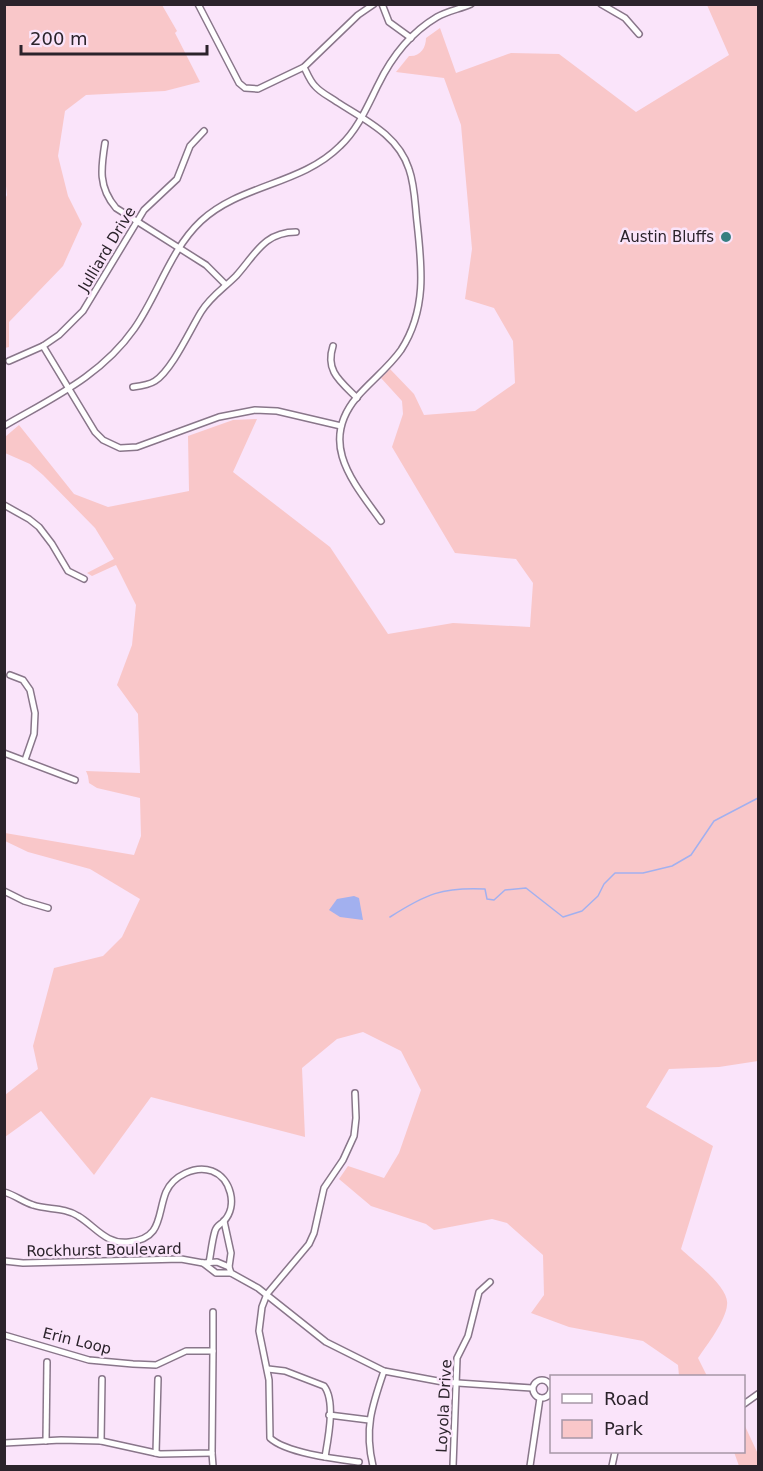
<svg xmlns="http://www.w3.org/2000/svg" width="763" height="1471" font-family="'DejaVu Sans',sans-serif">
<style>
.green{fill:#f9c7c9}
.water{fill:#a2b0ef}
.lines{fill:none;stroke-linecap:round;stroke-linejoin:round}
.stream{stroke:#a2b0ef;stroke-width:1.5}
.street-casing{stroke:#89768a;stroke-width:8}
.street{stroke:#fff;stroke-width:5}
.poi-dot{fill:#367f81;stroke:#fae4fa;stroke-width:2}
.labels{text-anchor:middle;stroke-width:5;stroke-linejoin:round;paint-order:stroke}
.poi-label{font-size:15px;fill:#2b232b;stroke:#fae4fa;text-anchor:end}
.street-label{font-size:15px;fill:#2b232b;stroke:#fae4fa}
</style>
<rect width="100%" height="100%" fill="#fae4fa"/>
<g class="green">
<polygon points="5,4 162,5 177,31 175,33 200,82 165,91 86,95 65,111 58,156 68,196 82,224 63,266 9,322 9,347 5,348 4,201 7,195 4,168"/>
<path d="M707,5h51v1056l-39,6 -50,2 -23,38 67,39 -32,103c12,12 49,38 46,56 -1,15 -20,40 -29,53l9,18h-28l-1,-11 -35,-24 -74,-14 -38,-14 13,-18 -1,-40 -36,-32 -15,-4 -58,11 -8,-6 -55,-18 -32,-27 9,-13 36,12 15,-25 22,-63 -20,-39 -38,-19 -26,7 -35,29 3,69 -154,-40 -57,78 -53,-64 -36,26v-42l33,-26 -5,-23 21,-78 49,-12 19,-19 18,-38 -50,-30 -62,-17 -23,-11v-8l129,22 7,-19 -1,-38 -43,-10 -8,-5 -1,-7 -2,-5 54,2 -2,-59 -21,-29 15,-40 4,-40 -20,-40 -24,11 -5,-3 27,-14 -19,-31 -52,-53 -13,-11 -25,-11v-16l14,-12 55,69 34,13 81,-16 -1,-55 45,-16 24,-1 -24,53 97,75 58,87 65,-11 77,4 3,-44 -17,-24 -61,-6 -63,-106 11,-33 -1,-13 -21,-23 9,-9 24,25 10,21 51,-4 40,-28 -2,-42 -19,-33 -29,-9 7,-50 -11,-124 -17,-47 -48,-6 13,-16c11,1 17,-8 17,-18l14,-10 16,45 55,-20 48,1 77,58 93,-57z"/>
<polygon points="744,1424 758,1454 758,1466 739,1466 734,1452 744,1452"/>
</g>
<polygon class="water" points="354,896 359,898 363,920 340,917 329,910 337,899"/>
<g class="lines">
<path class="stream" d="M390,917c36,-23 52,-30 95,-28l2,10 7,1 11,-10 21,-2 37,29 19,-6 16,-15 6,-12 11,-11h28l29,-7 19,-11 23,-34 44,-23"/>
<g class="street-casing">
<g id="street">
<polyline points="198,4 239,83 245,88 258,89 304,67 358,15 374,4"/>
<polyline points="382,4 389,22 411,38"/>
<polyline points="601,4 625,18 639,34"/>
<path d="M304,67c3,6 6,14 11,19 6,7 15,11 22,16 28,18 61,33 72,67 6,17 6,36 8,53 5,45 10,88 -16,128 -12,17 -30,31 -44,47 -39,46 -4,85 24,124"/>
<path d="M105,143c-4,25 -7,44 11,65l90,57 19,19"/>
<polyline points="43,346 95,432 103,440 120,448 137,447 219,417 255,410 277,411 341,426"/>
<path d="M333,346c-8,25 7,35 24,52"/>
<polyline points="9,361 43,346 59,335 83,311 144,210 177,179 190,146 204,131"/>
<path d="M133,387c8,-1 16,-2 22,-6 17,-11 35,-51 46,-69 10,-16 22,-23 35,-36 19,-21 28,-44 60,-44"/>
<path d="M4,426c48,-28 97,-50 130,-97 24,-34 36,-79 67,-108 40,-37 100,-36 139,-75 18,-17 27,-39 38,-61 13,-27 32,-52 59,-68 10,-6 23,-8 34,-13"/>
<polyline points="4,505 29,519 39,527 52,544 68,571 84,579"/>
<polyline points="10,675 23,680 30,690 35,713 34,734 25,760"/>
<polyline points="4,753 75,780"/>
<polyline points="4,891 24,901 48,908"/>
<path d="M355,1093l1,25 -2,18 -11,24 -19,28 -10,45 -5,11 -42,50 -5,13 -3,24 10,49 1,58c16,15 66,21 89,24"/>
<path d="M4,1192c11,3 19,10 29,13 15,5 31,2 45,11 17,10 28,29 51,26 34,-3 28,-28 37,-50 7,-16 29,-27 46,-21 19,7 26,35 12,50 -4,4 -7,4 -9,10 -3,10 -4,21 -6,32"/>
<polyline points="224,1221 231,1253 229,1267"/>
<polyline points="4,1261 23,1263 181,1259 203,1263 217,1262 229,1267 231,1273 258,1288 326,1342 384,1371 443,1382 532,1388"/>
<polyline points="203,1263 216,1273 231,1273"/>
<polyline points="4,1335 89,1360 133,1364 156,1365 186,1351 213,1351 212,1453 160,1454 101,1441 61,1440 4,1443"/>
<polyline points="213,1351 213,1312"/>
<path d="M268,1369l17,2 39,15c12,15 4,53 1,71"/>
<circle cx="542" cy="1389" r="9"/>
<polyline points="744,1404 758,1394"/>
<polyline points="329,1415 369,1420"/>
<polyline points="46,1441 47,1362"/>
<polyline points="101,1441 102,1379"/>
<polyline points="156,1453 158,1379"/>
<polyline points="212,1453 213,1466"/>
<path d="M373,1466c-9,-37 -1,-60 11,-95"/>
<polyline points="453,1466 457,1358 468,1336 479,1292 490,1282"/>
<polyline points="530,1466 540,1398"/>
<polyline points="612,1466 615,1452"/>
</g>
</g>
<use href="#street" class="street"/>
</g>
<circle class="poi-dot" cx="726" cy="237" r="6"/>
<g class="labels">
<g class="poi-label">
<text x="714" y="242">Austin Bluffs</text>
</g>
<g class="street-label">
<text transform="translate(107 249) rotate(-59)" y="5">Julliard Drive</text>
<text transform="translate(104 1250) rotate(-1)" y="5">Rockhurst Boulevard</text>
<text transform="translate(77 1341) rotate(14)" y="5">Erin Loop</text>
<text transform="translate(444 1406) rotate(-87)" y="5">Loyola Drive</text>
</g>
</g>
<rect width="763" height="1471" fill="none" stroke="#2b232b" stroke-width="12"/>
<rect x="550" y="1375" width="195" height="78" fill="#fae4fa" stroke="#a797a7" stroke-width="1.5"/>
<rect x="562" y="1394" width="30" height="9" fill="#ffffff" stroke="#a797a7" stroke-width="1.5"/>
<text x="604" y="1405" font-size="18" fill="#2b232b">Road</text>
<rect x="562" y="1420" width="30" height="18" fill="#f9c7c9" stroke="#a797a7" stroke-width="1.5"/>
<text x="604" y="1435" font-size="18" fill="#2b232b">Park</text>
<path d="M21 45v9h186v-9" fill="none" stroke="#2b232b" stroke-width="3"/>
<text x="30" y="45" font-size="18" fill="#2b232b" stroke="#fae4fa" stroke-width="4.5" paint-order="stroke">200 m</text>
</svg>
